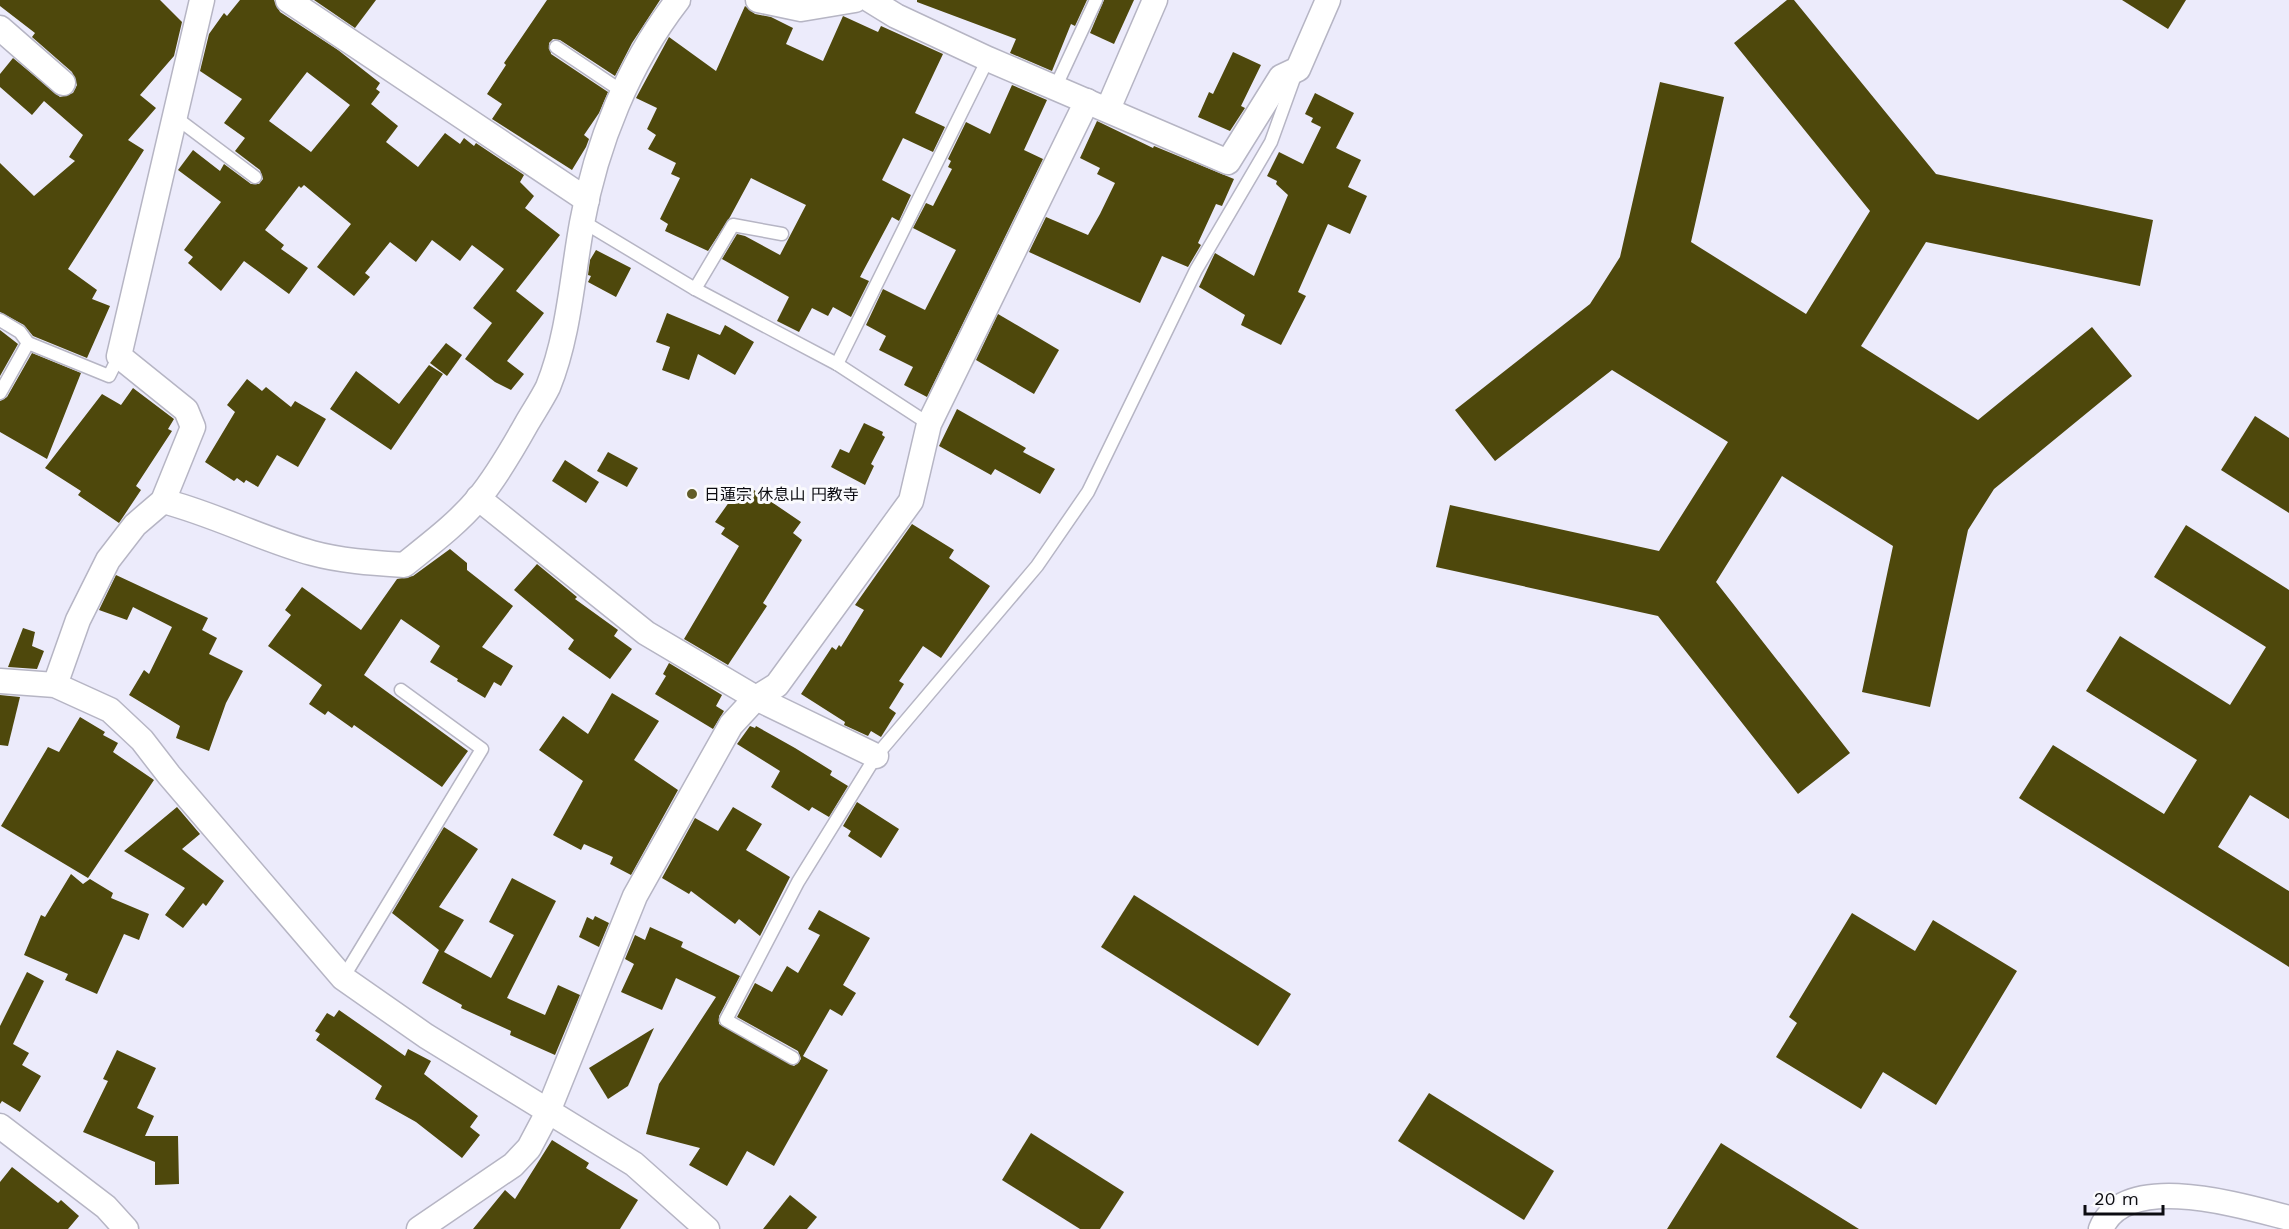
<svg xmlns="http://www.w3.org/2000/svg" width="2289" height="1229" font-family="'Work Sans','Noto Sans JP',sans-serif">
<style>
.building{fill:#4e480c;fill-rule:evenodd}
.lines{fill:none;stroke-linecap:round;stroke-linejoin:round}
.service-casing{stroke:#b6b5c4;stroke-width:15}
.minor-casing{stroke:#b6b5c4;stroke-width:27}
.service{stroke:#fff;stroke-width:12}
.minor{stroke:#fff;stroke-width:24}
.poi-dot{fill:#615c28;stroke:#fafafd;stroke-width:2}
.labels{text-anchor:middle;stroke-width:6;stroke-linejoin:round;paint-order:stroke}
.poi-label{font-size:16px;fill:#0c0c11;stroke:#fafafd;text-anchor:start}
</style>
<rect width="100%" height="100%" fill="#ecebfb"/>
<g class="building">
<polygon points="0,0 160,0 182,22 174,56 140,95 156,108 128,140 144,150 68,269 97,290 92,299 110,306 87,358 33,336 24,325 0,312 0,163 34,196 75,161 69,157 83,135 44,101 32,115 0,87 0,74 13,58 60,97 73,93 77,85 72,72 32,37 35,33 0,6"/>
<path d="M240,0h34l6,12 58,38 42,33 -4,6 4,3 -9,12 27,22 -12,16 32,25 27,-34 15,11 4,-6 10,8 2,-3 48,32 -4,7 14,14 -9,12 35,27 -44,56 28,22 -37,48 17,13 -13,16 -16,-8 -30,-23 27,-36 -19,-15 31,-39 -32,-24 -12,16 -28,-21 -16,22 -26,-20 -25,31 5,4 -16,19 -37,-29 34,-43 -47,-39 -3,3 -2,-2 -34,44 19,15 -3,4 27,19 -19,26 -45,-33 -23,30 -33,-28 5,-6 -9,-7 37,-48 -43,-32 15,-20 27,21 4,-7 27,20h8l4,-5 -3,-9 -25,-19 10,-13 -21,-15 18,-24 -42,-28 9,-37 15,-21 3,3zM307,72l43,33 -39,47 -42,-31z"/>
<polygon points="314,0 376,0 355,28"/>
<polygon points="547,0 660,0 632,43 615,76 560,40 553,39 549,43 551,54 608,92 599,113 584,135 589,139 586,147 572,170 492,119 502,104 487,94 506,65 504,63"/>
<polygon points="917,0 1087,0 1075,26 1071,24 1052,71 1010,53 1016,39 917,2"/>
<polygon points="1104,0 1134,0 1114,44 1090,33"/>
<polygon points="1787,0 1794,0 1936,174 2153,220 2140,286 1926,242 1861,346 1978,420 2092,327 2132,376 1994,489 1968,530 1930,707 1862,692 1893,546 1782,476 1716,582 1850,753 1798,794 1658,616 1436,567 1450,505 1659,551 1728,442 1612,370 1495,461 1455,410 1590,304 1620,257 1660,82 1724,97 1691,242 1806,314 1870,211 1734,43"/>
<polygon points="2122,0 2186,0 2168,29"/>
<polygon points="745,6 755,14 771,17 793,28 786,44 823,61 843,16 878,32 881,26 943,54 915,113 945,127 933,152 903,138 882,180 911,195 899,221 892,217 860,277 869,281 851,317 833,307 828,316 812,308 799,332 777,321 789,297 722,259 737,234 745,236 780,255 806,205 751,178 730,217 708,251 665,231 668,224 660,219 680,178 671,174 676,163 648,149 656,135 647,129 657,108 636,98 669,37 716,71"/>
<polygon points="1233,52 1261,65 1241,106 1245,108 1230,131 1198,117 1209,92 1213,94"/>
<polygon points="1012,85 1047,100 1024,150 1043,159 927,397 904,385 913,367 879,350 886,336 866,325 883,289 925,310 956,250 913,228 926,203 933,206 952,169 948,167 951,161 948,159 966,122 990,134"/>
<polygon points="1315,93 1354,113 1336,148 1361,160 1348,187 1367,196 1350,234 1328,224 1298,292 1306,296 1281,345 1241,325 1245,315 1199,287 1215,253 1254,276 1288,195 1276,184 1277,181 1267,176 1279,152 1303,164 1321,127 1311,122 1313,118 1305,114"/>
<polygon points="1097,121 1153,148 1154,146 1234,179 1222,206 1216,204 1198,243 1201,245 1188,267 1162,256 1140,303 1029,252 1046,217 1088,235 1100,214 1115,183 1097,174 1100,168 1080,158"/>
<polygon points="596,250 631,268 616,297 588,282 591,276 588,275 590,260"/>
<polygon points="667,313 720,335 725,325 754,342 735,375 698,354 689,380 662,370 670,347 656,342"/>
<polygon points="998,314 1059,350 1034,394 976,360"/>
<polygon points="0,330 18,344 0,376"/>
<polygon points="446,343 462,355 447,376 430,363"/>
<polygon points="32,353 81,373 47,459 0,432 0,401 7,397"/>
<polygon points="429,365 443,374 391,450 330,409 356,371 399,404"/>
<polygon points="247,379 262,391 266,387 291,407 295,401 326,419 298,467 277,455 258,487 246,480 244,483 237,478 234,481 205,462 235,412 227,405"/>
<polygon points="133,388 174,419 168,429 172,431 136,486 141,490 119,523 78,495 81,491 45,468 102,394 121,405"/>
<polygon points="957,409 1026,448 1023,452 1055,469 1040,494 995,469 991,475 939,446"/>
<polygon points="2255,416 2289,438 2289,513 2221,470"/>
<polygon points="864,423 883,432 882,435 885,437 871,464 874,466 865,485 831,467 840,449 849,453"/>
<polygon points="608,452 638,468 627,487 597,471"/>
<polygon points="565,460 599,482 586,503 552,481"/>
<polygon points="751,488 801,522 793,533 802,540 763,603 767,606 728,665 684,639 739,546 721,534 725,528 715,522 732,498 740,503"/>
<polygon points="912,524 954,550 949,558 990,586 941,658 923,646 899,681 904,684 889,708 896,713 881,737 871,731 868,736 844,725 845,722 801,694 832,647 836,650 839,645 841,647 864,610 855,605"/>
<polygon points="2186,525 2289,590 2289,819 2250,795 2218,847 2289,891 2289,967 2019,798 2053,745 2164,814 2197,760 2086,691 2120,636 2230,705 2266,647 2154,577"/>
<polygon points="450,549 467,563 467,570 513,606 482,647 513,666 501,686 494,682 485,698 457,681 458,679 430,662 440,646 401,619 364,675 468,751 442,787 354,725 352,728 328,711 325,715 309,704 322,685 268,646 291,615 285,610 302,587 361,630 397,579 413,576"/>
<polygon points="537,564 577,597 575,599 618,630 614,636 632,649 610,679 568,649 574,640 514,590"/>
<polygon points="116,575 208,618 202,630 217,638 209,654 243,671 226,703 209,751 176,738 180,726 129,695 144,670 149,674 172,627 133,607 127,620 99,610"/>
<polygon points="23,628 35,632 32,646 44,651 37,669 8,667"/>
<polygon points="669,663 722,695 716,706 724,711 713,729 655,694 666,676 663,674"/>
<polygon points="612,693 659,721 634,760 678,790 631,875 610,864 613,857 584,844 581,850 553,835 583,781 539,750 563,716 588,734"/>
<polygon points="0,695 20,697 8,746 0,745"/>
<polygon points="80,717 105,732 103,735 118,743 113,752 154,780 88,878 1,826 48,747 59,752"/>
<polygon points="750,726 755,728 756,726 795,748 832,771 830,775 848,786 829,817 812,807 809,811 771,787 780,771 737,744"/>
<polygon points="857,802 899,829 881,858 848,836 851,831 843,826"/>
<polygon points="177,807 200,834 182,849 224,881 206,906 203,903 183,928 165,915 185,888 124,851"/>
<polygon points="733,807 762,824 746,850 790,877 760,936 739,919 735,924 691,891 689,894 662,878 695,818 718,831"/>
<polygon points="444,827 478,849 439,907 464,920 444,952 491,978 514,935 489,922 512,878 556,901 507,998 545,1015 558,985 580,995 555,1055 510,1035 511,1031 461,1008 462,1005 422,983 439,950 392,913"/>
<polygon points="71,874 83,884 90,879 113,893 111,898 149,914 139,940 124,934 97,994 65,980 68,974 24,955 41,915 45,917"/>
<polygon points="1134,895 1291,994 1258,1046 1101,947"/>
<polygon points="819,910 870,938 843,985 856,993 842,1016 830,1009 803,1056 828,1070 774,1166 747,1151 727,1186 689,1165 700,1148 646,1134 659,1084 716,997 676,978 662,1010 621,992 634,964 625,959 635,935 645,940 650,927 683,942 681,947 740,976 719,1016 719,1024 794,1066 801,1059 798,1051 737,1017 755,983 772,992 787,966 798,973 820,935 808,929"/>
<polygon points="1852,913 1915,951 1933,920 2017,971 1936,1105 1883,1072 1861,1109 1776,1057 1797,1023 1789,1017"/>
<polygon points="595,916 609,923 599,947 579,937 587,917 593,920"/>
<polygon points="27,972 44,981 13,1044 29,1053 22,1065 41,1076 20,1112 2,1101 0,1104 0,1026"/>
<polygon points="339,1010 405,1056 408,1049 431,1061 424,1074 478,1116 470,1127 480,1135 462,1158 416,1122 375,1099 382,1086 316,1040 320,1034 315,1031 327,1013 334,1017"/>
<polygon points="654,1028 628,1086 608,1099 589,1068"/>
<polygon points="117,1050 156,1068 137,1108 154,1116 145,1136 178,1136 179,1184 155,1185 155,1162 83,1132 108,1081 103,1079"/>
<polygon points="1429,1093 1554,1171 1524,1220 1398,1141"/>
<polygon points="1031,1133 1124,1192 1100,1229 1080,1229 1002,1180"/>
<polygon points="552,1140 589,1163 586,1168 638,1200 620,1229 473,1229 505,1190 515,1199"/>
<polygon points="1721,1143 1777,1178 1859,1229 1667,1229"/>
<polygon points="12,1167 58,1203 61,1200 79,1216 68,1229 0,1229 0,1182"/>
<polygon points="790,1195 817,1217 807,1229 763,1229"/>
</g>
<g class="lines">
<g class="service-casing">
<g id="service">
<polyline points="556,47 623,92"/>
<polyline points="1056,86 1096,0"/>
<polyline points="175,117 255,177"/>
<polyline points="582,221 695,289 837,364 929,424"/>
<polyline points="695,289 733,225 782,234"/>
<polyline points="0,320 20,332 28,343 109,376 119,356"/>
<polyline points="837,364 988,59"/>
<polyline points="0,393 28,343"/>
<polyline points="343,978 482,749 401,690"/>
<polyline points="793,1058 726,1020 798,882 876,756 1037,566 1088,492 1196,270 1271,142 1297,70"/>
</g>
</g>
<g class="minor-casing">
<g id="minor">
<polyline points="288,0 587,200"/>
<polyline points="758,0 801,9 855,0"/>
<polyline points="870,0 896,16 988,59 1228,162 1281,77 1298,69 1328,0"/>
<polyline points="0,28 63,83"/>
<polyline points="1108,109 1155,0"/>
<polyline points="478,498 646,633 756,698 876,756"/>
<path d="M163,501c51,13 98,38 149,52 29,8 62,10 92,12 26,-21 53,-41 74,-66 19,-23 35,-51 49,-76 7,-12 15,-24 21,-36 21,-52 24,-109 34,-164 14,-79 47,-160 96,-223"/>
<polyline points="0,681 55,685 110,710 142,740 169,775 343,978 426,1036 634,1164 707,1229"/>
<polyline points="55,685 78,620 108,560 135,525 163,501 193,427 186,410 119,356 202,0"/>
<polyline points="0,1126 106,1207 126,1229"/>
<polyline points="419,1229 513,1165 529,1148 547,1114 635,896 731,725 756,698 777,685 911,501 929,424 1087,101"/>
<path d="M2101,1229c24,-59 141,-23 188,-11"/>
</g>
</g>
<use href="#service" class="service"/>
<use href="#minor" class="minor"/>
</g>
<circle class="poi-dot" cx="692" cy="494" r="6"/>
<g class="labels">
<g class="poi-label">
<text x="704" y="500">日蓮宗 休息山 円教寺</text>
</g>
</g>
<path d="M2085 1205v9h78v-9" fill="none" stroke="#0c0c11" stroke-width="3"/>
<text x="2094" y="1205" font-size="18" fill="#0c0c11" stroke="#fafafd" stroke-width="4.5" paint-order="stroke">20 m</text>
</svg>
